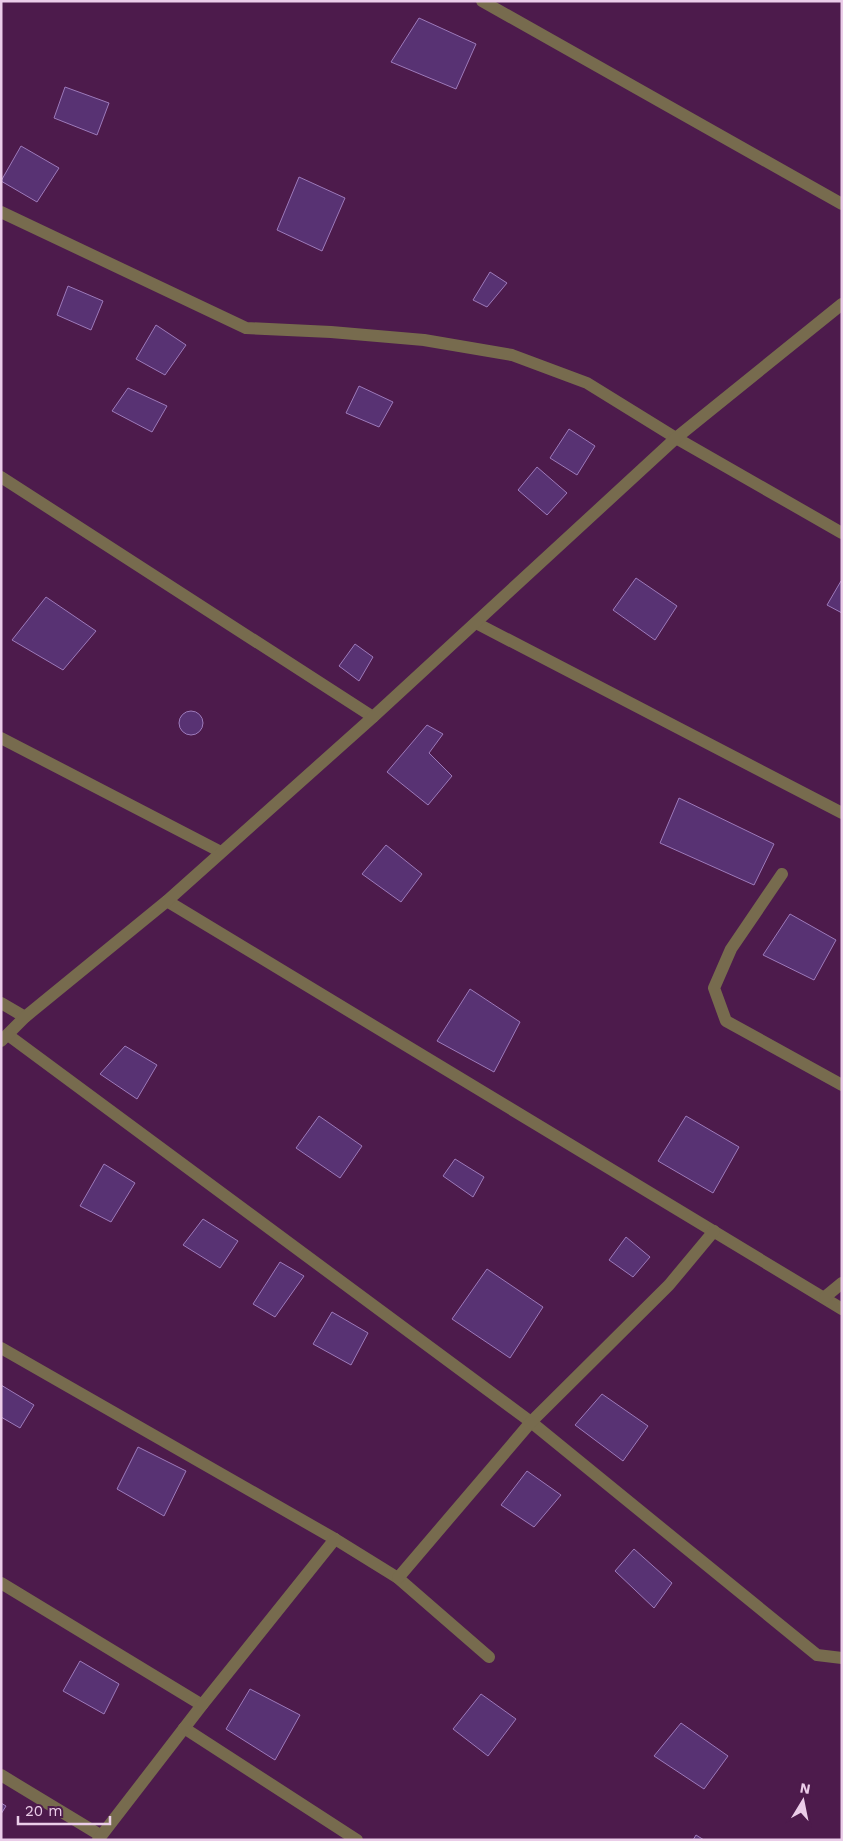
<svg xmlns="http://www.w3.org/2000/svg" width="843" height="1841" font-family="'Work Sans',sans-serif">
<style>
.building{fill:#583273;stroke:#9d7aba}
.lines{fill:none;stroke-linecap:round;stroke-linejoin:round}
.minor{stroke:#776b4e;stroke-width:12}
</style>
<rect width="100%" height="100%" fill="#4d1b4c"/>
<g class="building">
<polygon points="419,18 476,44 456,89 391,62"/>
<polygon points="65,87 109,103 97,135 54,118"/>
<polygon points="21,146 59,168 37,202 1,181"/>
<polygon points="299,177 345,198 322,251 277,230"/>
<polygon points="490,272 507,283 487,307 473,300"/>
<polygon points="68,286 103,301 91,330 57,315"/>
<polygon points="156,325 186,345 165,375 136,359"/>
<polygon points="359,386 393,402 379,427 346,413"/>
<polygon points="128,388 167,406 152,432 112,411"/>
<polygon points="569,429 595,446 577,475 550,458"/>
<polygon points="537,467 567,493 547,515 518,490"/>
<polygon points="636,578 677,606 655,640 613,610"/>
<polygon points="841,581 842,581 842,613 827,605"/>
<polygon points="46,597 96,631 63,670 12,640"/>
<polygon points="355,644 373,657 359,681 339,666"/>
<circle cx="191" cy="723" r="12"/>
<polygon points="427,725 443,734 429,753 452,776 428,805 387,772"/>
<polygon points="679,798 774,844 754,885 660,843"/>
<polygon points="386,845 422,874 401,902 362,874"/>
<polygon points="790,914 836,940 814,980 763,955"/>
<polygon points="470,989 520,1022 494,1072 437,1041"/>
<polygon points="125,1046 157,1065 137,1099 100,1074"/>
<polygon points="319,1116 362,1146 340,1178 296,1148"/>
<polygon points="686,1116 739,1147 713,1193 658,1161"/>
<polygon points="455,1159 484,1177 473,1197 443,1176"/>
<polygon points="104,1164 135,1183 111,1222 80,1206"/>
<polygon points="203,1219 238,1241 220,1268 183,1245"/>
<polygon points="626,1237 650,1257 633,1277 609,1260"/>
<polygon points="280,1262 304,1276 275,1317 253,1304"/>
<polygon points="487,1269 543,1307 510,1358 452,1319"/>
<polygon points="332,1312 368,1333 351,1365 313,1344"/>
<polygon points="1,1385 34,1405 20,1428 1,1417"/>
<polygon points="602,1394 648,1426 623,1461 575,1425"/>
<polygon points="138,1447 186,1471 164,1516 117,1489"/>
<polygon points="527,1471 561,1495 534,1527 501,1505"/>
<polygon points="634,1549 672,1583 654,1608 615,1571"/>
<polygon points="80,1661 119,1684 104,1714 63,1691"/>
<polygon points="250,1689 300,1715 275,1760 226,1729"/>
<polygon points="481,1694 516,1719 488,1756 453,1729"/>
<polygon points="681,1723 728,1756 704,1789 654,1756"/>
<polygon points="1,1803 6,1806 1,1814"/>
<polygon points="696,1835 704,1840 693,1840"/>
</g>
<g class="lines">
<g class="minor">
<polyline points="482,1 842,204"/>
<polyline points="1,212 246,328 331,332 424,340 512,355 587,383 676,438 842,533"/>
<polyline points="1,477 373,717"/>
<polyline points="476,623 842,813"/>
<polyline points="1,738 221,852"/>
<polyline points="782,874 731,949 714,988 726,1021 842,1085"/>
<polyline points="167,901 842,1309"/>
<polyline points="1,1003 25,1017"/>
<polyline points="8,1035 531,1422 817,1655 842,1658"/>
<polyline points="1,1041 25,1017 167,901 373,717 676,438 842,304"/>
<polyline points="825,1297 842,1283"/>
<polyline points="1,1348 335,1539 398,1578 489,1657"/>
<polyline points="398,1578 531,1422 669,1285 714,1231"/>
<polyline points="1,1583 202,1705"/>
<polyline points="184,1728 357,1840"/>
<polyline points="1,1775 100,1835"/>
<polyline points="98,1840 202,1705 335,1539"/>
</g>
</g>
<rect width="843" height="1841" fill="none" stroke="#ebcde9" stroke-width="5"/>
<g transform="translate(803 1801) rotate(10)" stroke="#4d1b4c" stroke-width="4" paint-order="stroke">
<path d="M0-4L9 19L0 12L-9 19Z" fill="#ebcde9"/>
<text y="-8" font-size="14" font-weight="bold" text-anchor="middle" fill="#ebcde9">N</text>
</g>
<path d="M18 1816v8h92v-8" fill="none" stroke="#ebcde9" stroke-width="2.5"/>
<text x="25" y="1816" font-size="15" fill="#ebcde9" stroke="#4d1b4c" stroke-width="4" paint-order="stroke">20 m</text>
</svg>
